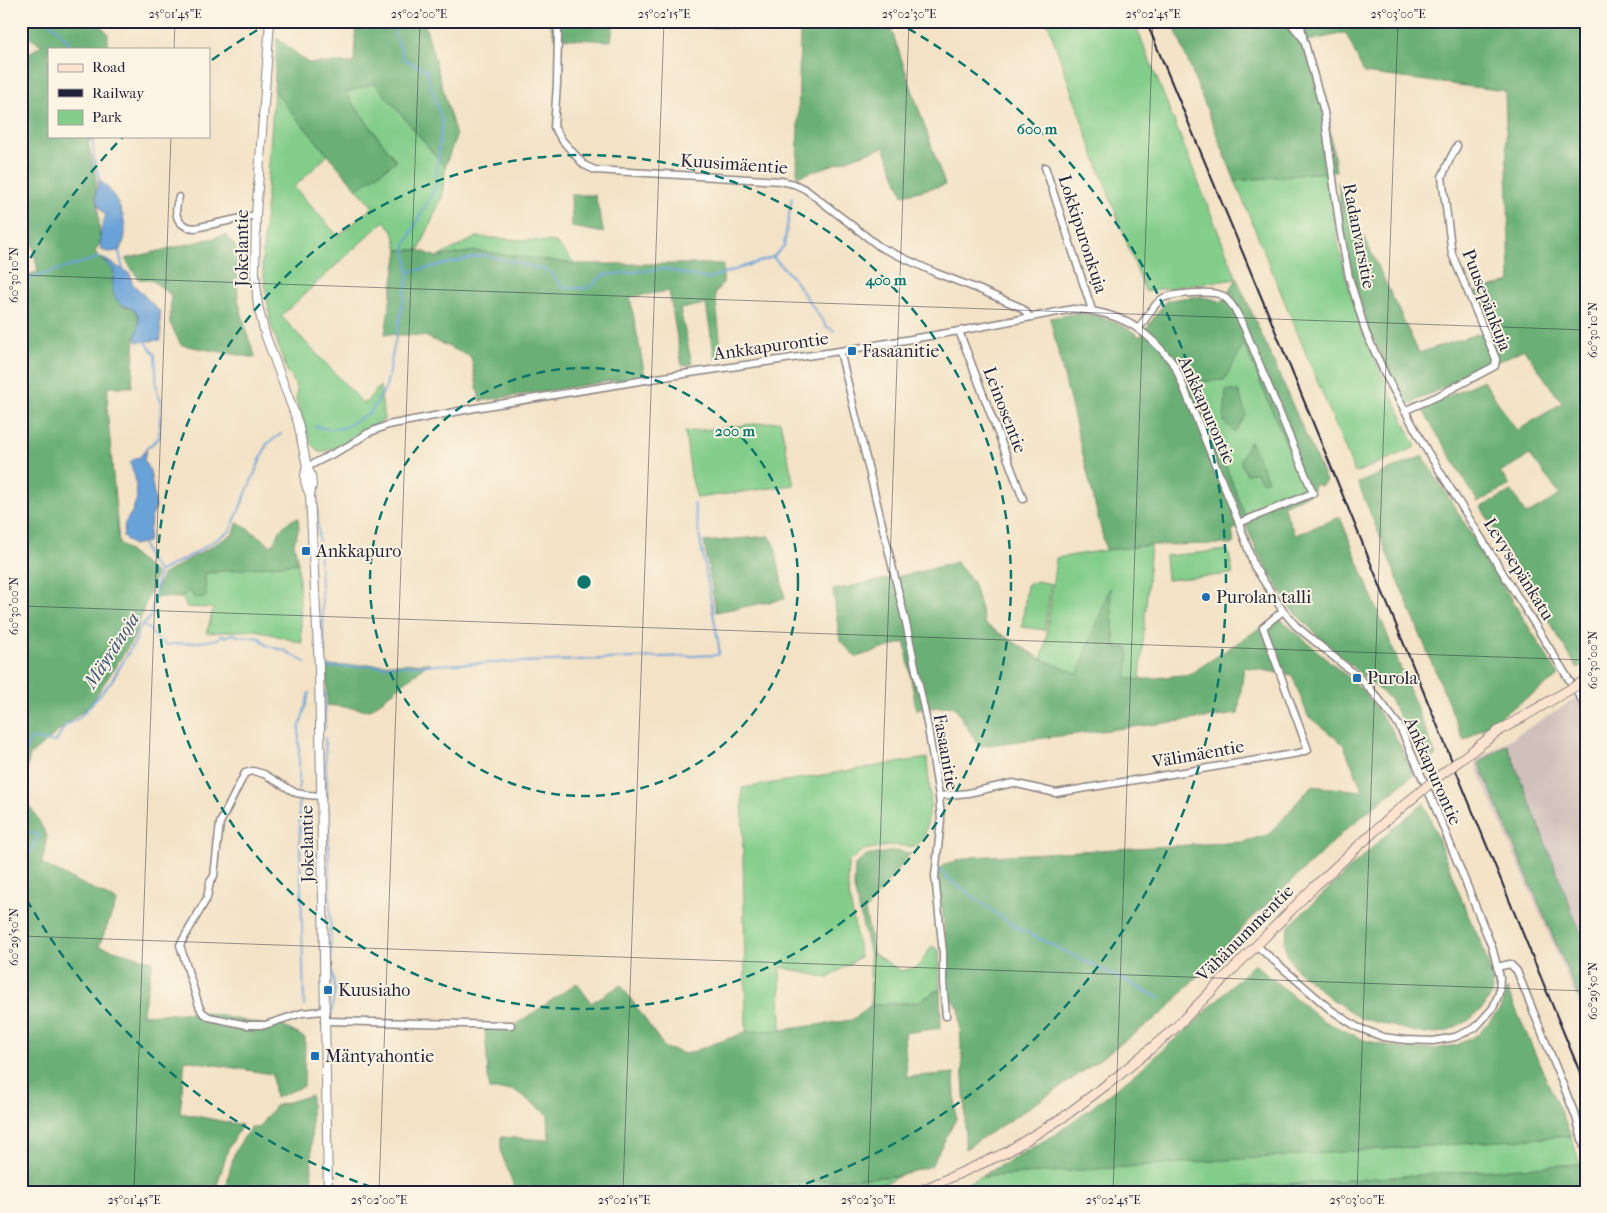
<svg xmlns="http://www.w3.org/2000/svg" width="1607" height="1213" font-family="'IM FELL French Canon',serif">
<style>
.industrial{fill:#d0c0bc}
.green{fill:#83cd8a;stroke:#527862}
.forest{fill:#6ab076;stroke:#466958;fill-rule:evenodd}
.water{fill:#69a2d8;stroke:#46628a}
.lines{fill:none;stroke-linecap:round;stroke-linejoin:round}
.stream{stroke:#69a2d8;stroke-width:2}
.minor-casing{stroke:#8a8280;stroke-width:9}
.tertiary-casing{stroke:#8a8280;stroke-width:10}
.secondary-casing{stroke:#8a8280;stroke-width:11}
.minor{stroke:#fff;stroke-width:6}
.tertiary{stroke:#fff;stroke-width:8}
.secondary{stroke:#fde4d0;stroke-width:9}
.rail{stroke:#22223b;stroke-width:2}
.secondary-bridge-casing{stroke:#8a8280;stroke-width:11;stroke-linecap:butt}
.secondary-bridge{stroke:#fde4d0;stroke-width:9}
.ticks{fill:none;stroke:#22223b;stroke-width:1;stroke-opacity:0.45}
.ring{fill:none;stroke:#0f766e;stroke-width:2.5;stroke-dasharray:9 6}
.poi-dot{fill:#1f6fb2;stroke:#fcf5e5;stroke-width:2}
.labels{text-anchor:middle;stroke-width:4;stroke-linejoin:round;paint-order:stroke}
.street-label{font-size:18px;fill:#22223b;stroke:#fcf5e5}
.poi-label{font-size:18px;fill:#22223b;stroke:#fcf5e5;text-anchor:start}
.water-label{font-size:19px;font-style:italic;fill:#3e557a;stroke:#fcf5e5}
.centre{fill:#0f766e;stroke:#fcf5e5;stroke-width:2.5}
.ring-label{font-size:15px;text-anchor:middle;font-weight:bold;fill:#0f766e;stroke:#fcf5e5;stroke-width:4;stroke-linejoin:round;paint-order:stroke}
.neatline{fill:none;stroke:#22223b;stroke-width:2}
.ticks-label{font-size:12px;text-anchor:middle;fill:#22223b}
</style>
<rect width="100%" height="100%" fill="#fcf5e5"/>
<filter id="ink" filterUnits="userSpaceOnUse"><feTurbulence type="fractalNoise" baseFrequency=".02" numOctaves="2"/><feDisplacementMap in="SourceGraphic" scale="10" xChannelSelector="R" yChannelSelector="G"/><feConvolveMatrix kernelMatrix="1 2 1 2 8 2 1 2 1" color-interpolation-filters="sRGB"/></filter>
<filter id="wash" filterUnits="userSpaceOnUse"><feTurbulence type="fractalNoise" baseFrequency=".0096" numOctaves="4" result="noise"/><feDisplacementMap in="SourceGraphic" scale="20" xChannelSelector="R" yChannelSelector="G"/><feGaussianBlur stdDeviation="1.12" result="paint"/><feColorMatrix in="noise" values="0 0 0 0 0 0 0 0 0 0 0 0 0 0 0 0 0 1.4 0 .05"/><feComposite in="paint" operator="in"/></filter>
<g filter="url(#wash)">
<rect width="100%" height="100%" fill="#f3e2c6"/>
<polygon class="industrial" points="1586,692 1586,1021 1474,762"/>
<g class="green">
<polygon points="1047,21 1134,21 1237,279 1145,291 1091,147"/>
<polygon points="375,82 445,167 442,197 419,250 398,250 393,231 384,221 281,316 364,404 380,386 384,420 338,447 320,453 311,444 296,400 297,390 292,378 288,374 271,325 262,264 274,91 328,155 294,187 338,236 373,207 357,189 396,161 345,93"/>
<polygon points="1327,172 1335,228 1346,277 1363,334 1416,447 1355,473 1235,181"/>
<polygon points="477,237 556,242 575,264 476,251 437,257"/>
<polygon points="1244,344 1307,493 1245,516 1193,381 1224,380"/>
<polygon points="780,421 794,485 697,498 691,476 685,432"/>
<polygon points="1151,545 1140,680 1127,678 1115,647 1110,589 1078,674 1041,659 1045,647 1056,558 1106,550"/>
<polygon points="1227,550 1229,553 1233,574 1167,580 1165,556"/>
<polygon points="298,563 302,643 256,630 207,633 213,608 187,607 182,598 205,573"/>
<polygon points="1037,581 1051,584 1045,630 1022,627 1027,585"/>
<polygon points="927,758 931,802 925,835 916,847 895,845 863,850 848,862 848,888 860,957 828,978 780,967 781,1030 746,1032 742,788"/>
<polygon points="932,946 939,950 940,989 918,1002 871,1005 870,956 874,954 901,971 918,967"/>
<polygon points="1571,1136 1580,1164 1175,1192 950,1192 980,1177"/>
<polygon points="897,1176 900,1176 864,1192 636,1192"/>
</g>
<g class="forest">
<polygon points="21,21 95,21 108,33 108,49 49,49 49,136 105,136 88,142 96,180 95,198 98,206 100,243 95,252 114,271 122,306 134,309 138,316 139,328 135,337 132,387 108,387 107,407 119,543 156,574 133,639 90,705 30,755 22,791 47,836 42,864 117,901 99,946 153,961 142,1015 202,1012 265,1025 281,1025 305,1038 304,1086 275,1098 272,1074 185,1060 180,1113 242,1125 228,1149 215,1192 21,1192 21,276 38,272 21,187 21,58 42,45 21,33"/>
<polygon points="356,21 424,21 456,136 445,167 375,83 345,93 396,161 357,189 274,91 277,38 308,63 354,63"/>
<polygon points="549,21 614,21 611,41 555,38"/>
<polygon points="699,21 893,21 889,23 945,185 903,195 884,147 797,177 800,30 706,27"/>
<polygon points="1172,21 1186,21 1190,28 1196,21 1586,22 1586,664 1577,668 1481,507 1512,491 1526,515 1560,495 1530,455 1500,472 1510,485 1478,502 1422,409 1483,380 1517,431 1562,403 1524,349 1405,406 1370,332 1353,278 1343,229 1338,182 1419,353 1492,329 1475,292 1510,282 1505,91 1364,73 1346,33 1307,41 1327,110 1336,171 1235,181"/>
<polygon points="571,195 595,195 604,233 572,227"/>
<polygon points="226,235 236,248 238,299 248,337 256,358 181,345 170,323 171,295 153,281 139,279 125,259"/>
<polygon points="398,250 419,250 437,257 476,251 576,264 723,264 723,283 715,293 722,357 715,360 706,304 680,309 692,364 682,366 669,291 630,297 645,376 480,401 471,357 425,336 385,334"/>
<path d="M1237,279l89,202 -5,5 -7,-2 -2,9 -29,12 12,30 45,-18 96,239 -12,6 -34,-63 -65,-56 -34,-34 -34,-57 -11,-27 -14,5 2,14 -83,1 -45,5 -56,-232c8,-1 16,-3 23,-4 23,-2 49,9 67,23l26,-36c20,-4 37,-7 56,1zM1244,344l63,148 -62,24 -52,-134 31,-2z"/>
<polygon points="1226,390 1239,392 1246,415 1235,432 1224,422"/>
<polygon points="1250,441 1268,480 1263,482 1256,473 1246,474 1240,461"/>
<polygon points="1423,456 1559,676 1464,741 1358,483"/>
<path d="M298,518l1,10 -5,15 4,20 -93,10 1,24 -12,1 -4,-8 -8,8 -28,-1 8,-22 71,-41 5,-12 34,24c8,-14 9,-23 26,-28z"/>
<polygon points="769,536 775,547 785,599 716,612 704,542"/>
<polygon points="956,562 973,582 985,624 1041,659 1078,674 1110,587 1115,647 1129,648 1127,678 1139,680 1190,674 1257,630 1280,619 1363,690 1392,730 1414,774 1347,829 1248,922 1164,1012 1064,1085 965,1149 965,1110 959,1008 947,995 947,952 938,870 945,864 972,857 1243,842 1270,834 1311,786 1363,791 1343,744 1308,716 1292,675 1244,667 1238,714 979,746 954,706 916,709 905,642 856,657 840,641 833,590 920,572"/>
<polygon points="429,663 370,710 327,705 327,666"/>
<polygon points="1507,744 1586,947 1586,1014 1479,763"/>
<polygon points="1424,803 1467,913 1482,945 1491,974 1493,992 1482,1009 1469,1020 1445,1032 1424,1034 1360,1018 1329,997 1295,968 1288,956 1284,943 1289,926 1392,829"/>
<polygon points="895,851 911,853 865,911 874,954 870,956 854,888 855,865 865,856"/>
<polygon points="1254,964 1322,1020 1364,1040 1404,1049 1435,1049 1457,1045 1479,1034 1500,1009 1507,989 1571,1136 980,1177 1056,1134 1099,1102 1142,1068 1197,1020"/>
<polygon points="577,983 591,1003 621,985 665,1048 686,1054 746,1032 781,1030 852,1020 871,1005 918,1002 940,989 941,1028 904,1033 907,1077 954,1073 956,1119 931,1166 897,1176 636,1192 516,1192 501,1152 501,1137 549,1140 548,1114 514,1090 489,1090 485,1028 511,1028"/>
<polygon points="311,1095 312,1192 224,1192 235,1151 251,1127 258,1128 275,1106"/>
<polygon points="1580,1164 1586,1174 1586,1192 1175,1192"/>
</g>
<g class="water">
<path d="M99,179c18,15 36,50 20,72l-10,1 -8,-2c-2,-10 0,-25 5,-34 -12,-16 -11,-18 -7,-37z"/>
<path d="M101,257l29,17 2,9 28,29 1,28 -24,2 -2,-5c4,-8 8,-23 -3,-28 -6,-4 -12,-3 -16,-10 -5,-8 -3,-19 -2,-28z"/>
<polygon points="147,448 144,460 150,471 156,506 151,519 148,542 132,545 123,536 125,523 132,512 137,498 135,477 130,463 135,458 140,457"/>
</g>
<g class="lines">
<g class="stream">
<polyline points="48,21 54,26 72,46 72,49"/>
<polyline points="391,21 404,59 426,70 442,121 435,187 405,245 409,272"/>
<polyline points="88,136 93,141 94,159 99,179"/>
<polyline points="119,251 123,270"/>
<polyline points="773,257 784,246 792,197"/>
<polyline points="21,281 101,257"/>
<polyline points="146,342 155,355 157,392 161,400 159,438 147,448"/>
<polyline points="315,426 329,429 343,428 370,413 386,387 409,272 484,255 547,270 564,288 590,288 603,275 665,269 707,279 773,257 793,278 826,326 834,331"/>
<polyline points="316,485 325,667 435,665 717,655 719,654 719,647 694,504"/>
<polyline points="160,571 192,555 230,531 267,444 281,434"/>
<polyline points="143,625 149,629 156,638 166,645 208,641 218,639 221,635 225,637 233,634 238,636 260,638 266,645 286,651 306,663"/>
<polyline points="324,682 325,667"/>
<polyline points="324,691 325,729"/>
<polyline points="325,738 327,798"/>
<polyline points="21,758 31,739 56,742 65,726 79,718 111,682 136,640 137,632 142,625 150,618 159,572 148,558 143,544"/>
<polyline points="299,790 299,730 309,693"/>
<polyline points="299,801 304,1006"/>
<polyline points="328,806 331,965 335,989 331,1017"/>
<polyline points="21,824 27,832 39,835 30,854 21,862"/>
<polyline points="931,857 932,858"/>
<polyline points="941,869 947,878 1016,927 1160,998"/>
</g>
</g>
</g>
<g filter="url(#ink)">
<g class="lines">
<g class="minor-casing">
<g id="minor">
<polyline points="555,21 558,32 557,84 554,127 562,140 584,165 595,170 781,181 794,184 805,189 880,247 936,273 978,289 1020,307 1026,312 1029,317"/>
<polyline points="1289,21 1304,40 1324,112 1340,230 1349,277 1366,333 1386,376 1426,449 1586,707"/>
<polyline points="1300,21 1303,36"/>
<polyline points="1045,167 1092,310"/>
<path d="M179,197c-6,16 -3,30 16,31l61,-13"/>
<path d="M1139,328c7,-9 14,-24 24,-30 9,-4 49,-8 58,-3 11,5 19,24 24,34l68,164 -74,30"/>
<polyline points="959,331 1023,499"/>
<polyline points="840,351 906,623 928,728 939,796 941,820 935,876 943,953 943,982 946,1016"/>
<polyline points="1404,411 1438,396 1495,366 1496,359 1452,254 1442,177 1450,159 1457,146"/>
<path d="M307,467l41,-21 20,-13 20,-8 87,-17 195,-32 170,-25 119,-20 114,-22c48,3 73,19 102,57l64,157 15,43 29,45 13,15 66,54 16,18 22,29 33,75 59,145 8,30 -1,16 -6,15 -18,20 -20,9 -22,4 -27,-1 -23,-3 -26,-10 -26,-17 -74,-64"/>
<polyline points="321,796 308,795 296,793 264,774 253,771 245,773 220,823 214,876 210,882 207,898 180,945 199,1006 202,1012 209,1017 247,1025 265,1025 302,1013 324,1011"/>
<polyline points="939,796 968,793 1013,783 1056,793 1299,753 1308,750 1263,627 1283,611"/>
<polyline points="1497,967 1510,964 1517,971 1576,1117 1586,1154"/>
<polyline points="324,1021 511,1025"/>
</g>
</g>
<g class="tertiary-casing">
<g id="tertiary">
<polyline points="270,21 256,215 255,273 258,306 265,334 298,423 307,467 311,475 312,485 310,495 319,668 328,1192"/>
<path d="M307,467c-4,11 -2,17 3,28"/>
</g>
</g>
<g class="secondary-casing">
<polyline id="secondary" points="918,1192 1005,1153 1065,1116 1118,1076 1174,1029 1313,888 1390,817"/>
</g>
<use href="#minor" class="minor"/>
<use href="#tertiary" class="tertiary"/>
<use href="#secondary" class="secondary"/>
<polyline class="rail" points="1146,21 1265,306 1586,1087"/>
<g class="secondary-bridge-casing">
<polyline id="secondary-bridge" points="1390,817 1438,777 1497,732 1586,680"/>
</g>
<use href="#secondary-bridge" class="secondary-bridge"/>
</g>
</g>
<path class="ticks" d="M174,49l1,-28M21,275l1565,55M21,606l1565,54M21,936l1565,55M134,1192l37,-1056M379,1192l41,-1171M623,1192l41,-1171M868,1192l41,-1171M1113,1192l40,-1171M1357,1192l41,-1171"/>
<g class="ring">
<circle cx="584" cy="582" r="214"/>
<circle cx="584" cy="582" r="427"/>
<path d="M386 1192A641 641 0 0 1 23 893M23 271A641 641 0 0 1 123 137M212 60A641 641 0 0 1 273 21M895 21A641 641 0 0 1 782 1192"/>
</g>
<g class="poi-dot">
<rect x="847" y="346" width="10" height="10" rx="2.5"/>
<rect x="301" y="546" width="10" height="10" rx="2.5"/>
<circle cx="1206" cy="597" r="5"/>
<rect x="1352" y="673" width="10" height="10" rx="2.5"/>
<rect x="323" y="985" width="10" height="10" rx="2.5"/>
<rect x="310" y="1051" width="10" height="10" rx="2.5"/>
</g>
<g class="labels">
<g class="street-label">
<text transform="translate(734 164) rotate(4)" y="6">Kuusimäentie</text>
<text transform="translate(1083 234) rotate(72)" y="6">Lokkipuronkuja</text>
<text transform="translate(1359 236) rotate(79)" y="6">Radanvarsitie</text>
<text transform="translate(242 248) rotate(-90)" y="6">Jokelantie</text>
<text transform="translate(1487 300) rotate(69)" y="6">Puusepänkuja</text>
<text transform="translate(771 346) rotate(-8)" y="6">Ankkapurontie</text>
<text transform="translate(1005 410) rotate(69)" y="6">Leinosentie</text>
<text transform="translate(1207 410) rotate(66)" y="6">Ankkapurontie</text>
<text transform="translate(1519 569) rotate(58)" y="6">Levysepänkatu</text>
<text transform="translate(946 752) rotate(80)" y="6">Fasaanitie</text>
<text transform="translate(1198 754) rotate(-10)" y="6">Välimäentie</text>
<text transform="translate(1433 771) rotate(66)" y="6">Ankkapurontie</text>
<text transform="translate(307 844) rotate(-91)" y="6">Jokelantie</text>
<text transform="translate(1245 933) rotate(-45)" y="6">Vähänummentie</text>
</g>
<g class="poi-label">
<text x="862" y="357">Fasaanitie</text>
<text x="316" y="557">Ankkapuro</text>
<text x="1216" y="603">Purolan talli</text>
<text x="1367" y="684">Purola</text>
<text x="338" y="996">Kuusiaho</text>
<text x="325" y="1062">Mäntyahontie</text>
</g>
<g class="water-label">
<text transform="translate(111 650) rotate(-57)" y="7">Mäyränoja</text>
</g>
</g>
<circle cx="584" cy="582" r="8" class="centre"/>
<g class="ring-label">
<text x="1037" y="134">600 m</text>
<text x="886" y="285">400 m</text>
<text x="735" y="436">200 m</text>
</g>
<rect width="1607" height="1213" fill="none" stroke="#fcf5e5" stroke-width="55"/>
<rect x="48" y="48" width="162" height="90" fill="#fcf5e5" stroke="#a5a1a1"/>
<rect x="58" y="64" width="25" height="8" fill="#fde4d0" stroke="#a5a1a1"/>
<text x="92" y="72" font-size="15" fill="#22223b">Road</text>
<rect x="58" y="89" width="25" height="8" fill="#22223b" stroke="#a5a1a1"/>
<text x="92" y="98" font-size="15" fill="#22223b">Railway</text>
<rect x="58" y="110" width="25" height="15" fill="#83cd8a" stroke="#a5a1a1"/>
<text x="92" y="122" font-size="15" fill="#22223b">Park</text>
<rect x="28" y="28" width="1552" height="1158" class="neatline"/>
<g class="ticks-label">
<text x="175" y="18">25°01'45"E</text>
<text x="419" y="18">25°02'00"E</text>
<text x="664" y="18">25°02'15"E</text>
<text x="909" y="18">25°02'30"E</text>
<text x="1153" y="18">25°02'45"E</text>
<text x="1398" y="18">25°03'00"E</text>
<text transform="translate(14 275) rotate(-90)" y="4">60°30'10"N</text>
<text transform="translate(1593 330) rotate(-90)" y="4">60°30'10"N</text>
<text transform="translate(14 606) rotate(-90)" y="4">60°30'00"N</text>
<text transform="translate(1593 660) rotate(-90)" y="4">60°30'00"N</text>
<text transform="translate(14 937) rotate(-90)" y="4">60°29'50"N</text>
<text transform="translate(1593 991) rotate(-90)" y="4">60°29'50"N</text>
<text x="134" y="1204">25°01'45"E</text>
<text x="379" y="1204">25°02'00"E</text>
<text x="624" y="1204">25°02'15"E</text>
<text x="868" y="1204">25°02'30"E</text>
<text x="1113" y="1204">25°02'45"E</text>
<text x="1357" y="1204">25°03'00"E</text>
</g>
</svg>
